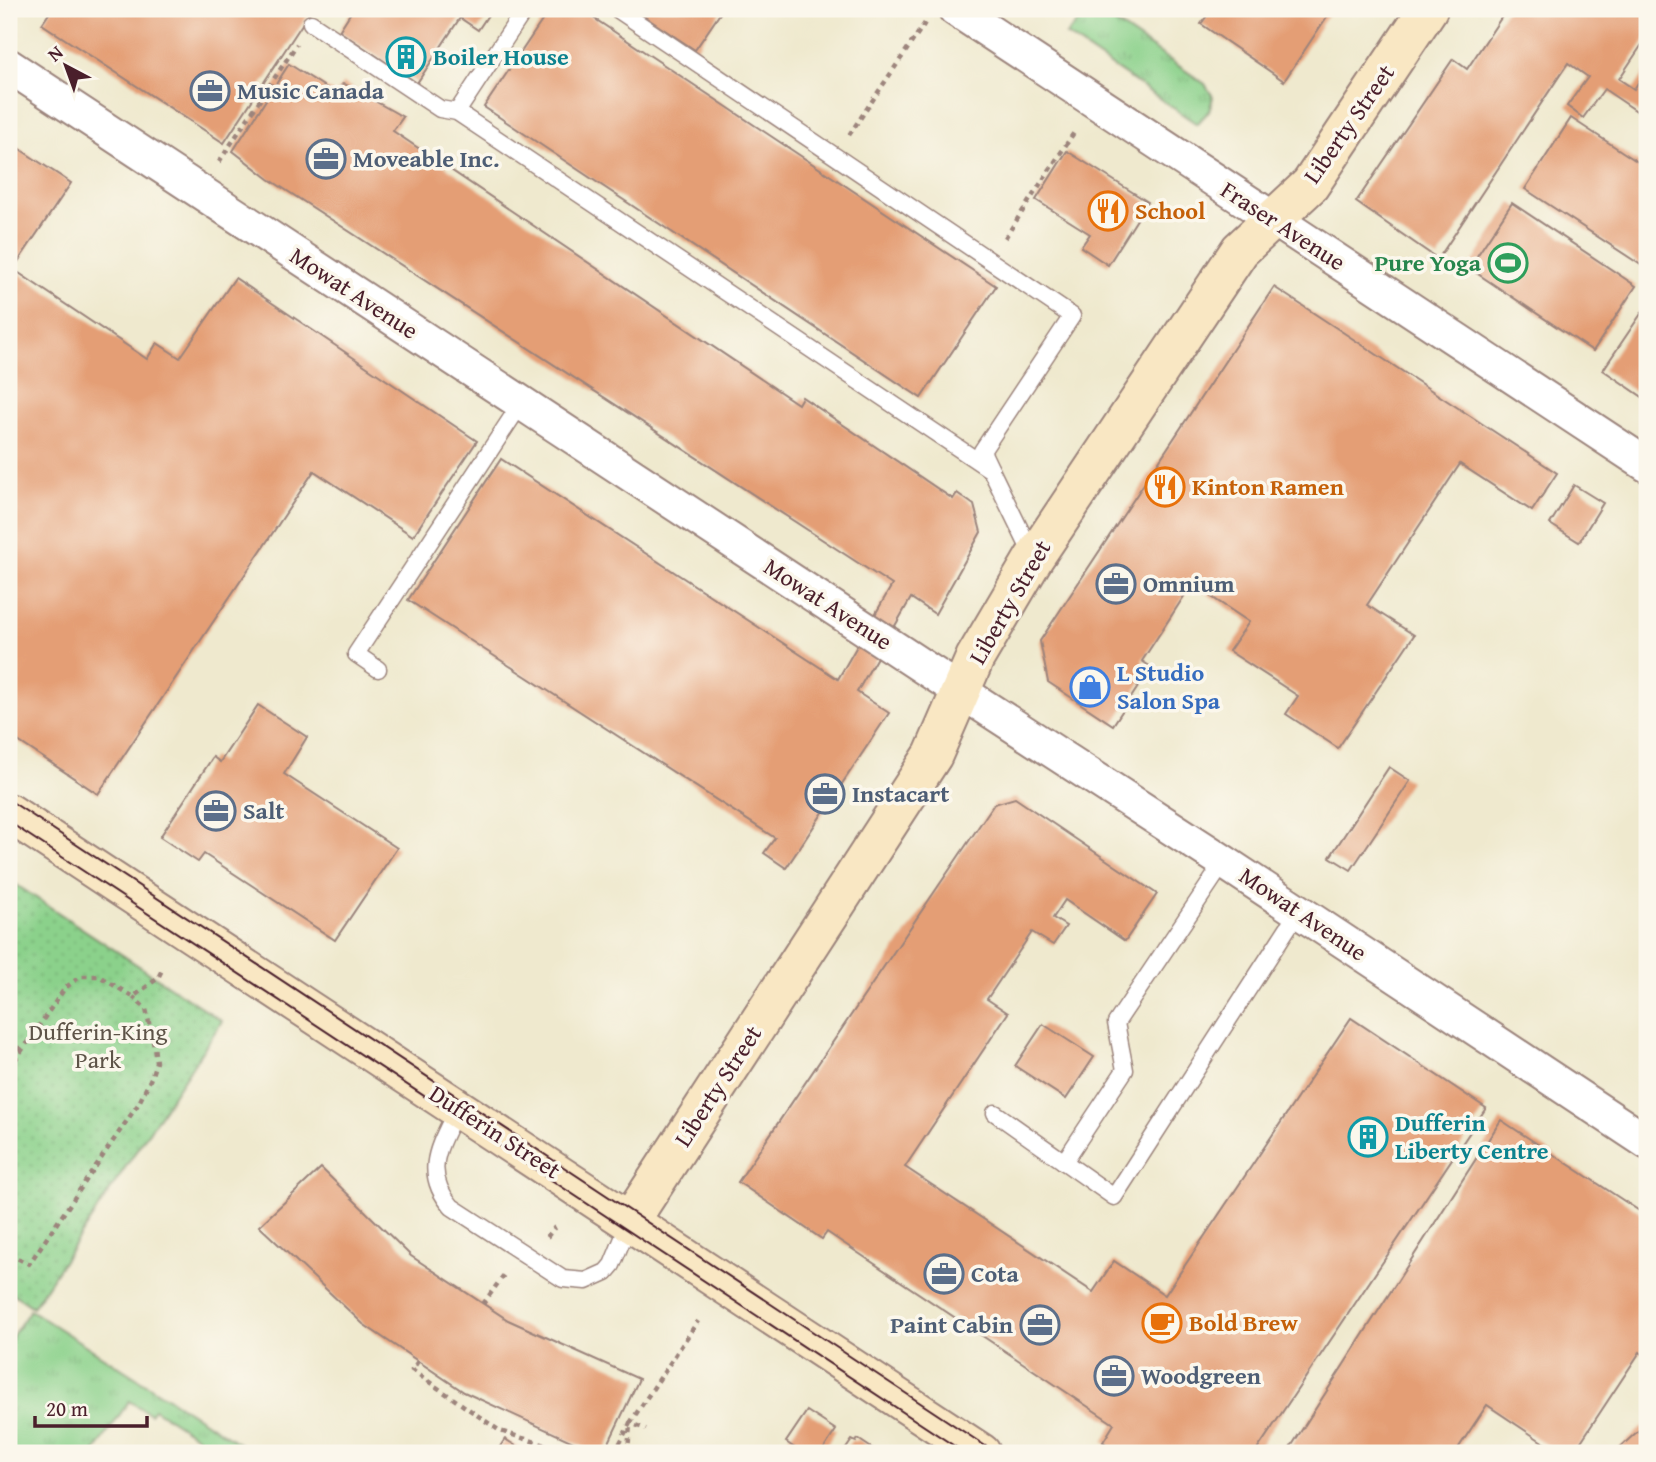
<svg xmlns="http://www.w3.org/2000/svg" width="1656" height="1462" font-family="'Gentium Book Plus',serif">
<style>
.grass{fill:url(#grass-tufts);stroke:#6a785b;stroke-width:2}
.park{fill:url(#park-dots);stroke:#6a785b;stroke-width:2}
.building{fill:#e49e74}
.lines{fill:none;stroke-linecap:round;stroke-linejoin:round}
.lane-casing{stroke:#9c847c;stroke-width:19}
.street-casing{stroke:#9c847c;stroke-width:37}
.secondary-casing{stroke:#9c847c;stroke-width:42}
.path{stroke:#9c847c;stroke-width:4.5;stroke-dasharray:5 5;stroke-linecap:butt}
.lane{stroke:#fff;stroke-width:16}
.street{stroke:#fff;stroke-width:33}
.secondary{stroke:#f9e7c3;stroke-width:38}
.tram{stroke:#4a1f2b;stroke-width:2}
.labels{text-anchor:middle;stroke-width:7;stroke-linejoin:round;paint-order:stroke}
.culture-label{font-size:24px;font-weight:bold;fill:#0d838f;stroke:#fbf7ec;text-anchor:start}
.service-label{font-size:24px;font-weight:bold;fill:#4e5e75;stroke:#fbf7ec;text-anchor:start}
.street-label{font-size:24px;fill:#4a1f2b;stroke:#fbf7ec}
.food-label{font-size:24px;font-weight:bold;fill:#c56008;stroke:#fbf7ec;text-anchor:start}
.leisure-label{font-size:24px;font-weight:bold;fill:#27864d;stroke:#fbf7ec;text-anchor:end}
.shop-label{font-size:24px;font-weight:bold;fill:#366cbe;stroke:#fbf7ec;text-anchor:start}
.park-label{font-size:24px;fill:#5e5448;stroke:#fbf7ec}
</style>
<defs>
<pattern id="grass-tufts" width="24" height="20" patternUnits="userSpaceOnUse" patternTransform="scale(1.75)"><rect width="24" height="20" fill="#8bd18b"/><path d="M3 7l-1-3M5 7V3M7 7l1-3M15 17l-1-3M17 17v-4M19 17l1-3" fill="none" stroke="#79b378"/></pattern>
<pattern id="park-dots" width="8" height="8" patternUnits="userSpaceOnUse" patternTransform="scale(1.75)"><rect width="8" height="8" fill="#8bd18b"/><path d="M2 2h.1M6 6h.1" fill="none" stroke="#79b378" stroke-width="1.8" stroke-linecap="round"/></pattern>
</defs>
<rect width="100%" height="100%" fill="#fbf7ec"/>
<filter id="ink" filterUnits="userSpaceOnUse"><feTurbulence type="fractalNoise" baseFrequency=".0143" numOctaves="2"/><feDisplacementMap in="SourceGraphic" scale="14" xChannelSelector="R" yChannelSelector="G"/><feConvolveMatrix kernelMatrix="1 2 1 2 8 2 1 2 1" color-interpolation-filters="sRGB"/></filter>
<filter id="wash" filterUnits="userSpaceOnUse"><feTurbulence type="fractalNoise" baseFrequency=".00686" numOctaves="4" result="noise"/><feDisplacementMap in="SourceGraphic" scale="28" xChannelSelector="R" yChannelSelector="G"/><feGaussianBlur stdDeviation="1.57" result="paint"/><feColorMatrix in="noise" values="0 0 0 0 0 0 0 0 0 0 0 0 0 0 0 0 0 1.4 0 .05"/><feComposite in="paint" operator="in"/></filter>
<g filter="url(#wash)">
<rect width="100%" height="100%" fill="#efe9ce"/>
<g class="grass">
<polygon points="1098,11 1205,84 1213,97 1209,111 1197,124 1066,35 1080,19"/>
<polygon points="30,1310 254,1453 222,1453 154,1409 150,1414 129,1401 94,1453 9,1453 9,1341"/>
</g>
<polygon class="park" points="9,880 222,1021 33,1307 9,1291"/>
<g id="blocks">
<g class="building">
<polygon points="52,9 312,9 224,143 42,24"/>
<polygon points="353,9 492,9 478,30 460,18 417,83 339,31"/>
<polygon points="550,9 580,9 996,286 921,398 484,107"/>
<polygon points="633,9 723,9 695,50"/>
<polygon points="1212,9 1332,9 1284,81 1201,24"/>
<polygon points="1507,9 1647,9 1647,37 1619,79 1634,89 1647,69 1647,118 1604,89 1583,118 1567,106 1588,77 1568,63 1438,259 1356,202 1453,59 1467,69"/>
<polygon points="289,64 336,94 343,83 403,117 393,131 798,404 802,397 953,499 957,493 974,505 981,532 935,614 911,598 857,692 889,713 786,868 764,853 775,838 408,600 501,459 838,679 892,585 269,179 233,151"/>
<polygon points="1571,118 1647,168 1647,269 1525,189"/>
<polygon points="9,142 71,183 13,269 147,359 157,343 180,358 235,278 477,441 413,536 314,471 98,794 9,735"/>
<polygon points="1067,151 1148,202 1108,265 1081,247 1090,234 1036,200"/>
<polygon points="1512,203 1636,286 1593,351 1469,268"/>
<polygon points="1274,287 1557,473 1532,511 1460,464 1367,605 1414,635 1338,748 1286,714 1298,696 1229,651 1249,622 1192,584 1142,661 1151,667 1113,725 1048,682 1040,641"/>
<polygon points="1647,305 1647,400 1603,370"/>
<polygon points="1574,485 1603,503 1579,542 1550,524"/>
<polygon points="258,705 307,737 284,774 397,848 335,940 204,854 198,862 160,837 213,757 220,762"/>
<polygon points="1389,767 1410,781 1351,870 1330,857"/>
<polygon points="1015,798 1157,894 1125,941 1065,900 1053,918 1066,926 1053,945 1032,932 987,999 1008,1013 905,1167 1093,1292 1114,1261 1165,1295 1351,1018 1486,1108 1255,1453 1120,1453 1103,1442 1114,1424 827,1232 822,1239 738,1182 994,804"/>
<polygon points="1043,1024 1094,1057 1066,1099 1015,1066"/>
<polygon points="1501,1120 1647,1216 1647,1357 1640,1352 1578,1446 1559,1453 1487,1405 1455,1453 1287,1453"/>
<polygon points="321,1168 411,1256 508,1320 639,1379 604,1453 597,1453 464,1392 363,1324 259,1226"/>
<polygon points="807,1411 836,1430 821,1453 802,1453 786,1442"/>
<polygon points="1647,1423 1647,1453 1614,1453 1639,1430"/>
<polygon points="505,1439 527,1453 496,1453"/>
<polygon points="858,1439 879,1453 843,1453 852,1440 856,1442"/>
</g>
</g>
</g>
<g filter="url(#ink)">
<use href="#blocks" fill-opacity="0" stroke="#9c847c" stroke-width="2"/>
<g class="lines">
<g class="lane-casing">
<g id="lane">
<polyline points="617,9 1072,316 982,451 991,470"/>
<polyline points="311,23 440,109 457,112 991,470 1033,556"/>
<polyline points="457,112 525,9"/>
<polyline points="378,669 356,654 522,402"/>
<path d="M458,1107c-17,37 -38,64 -6,100l111,72 23,2 20,-9 6,-7 18,-44"/>
<polyline points="995,1113 1114,1197 1298,912"/>
<polyline points="1064,1162 1125,1070 1116,1023 1224,862"/>
</g>
</g>
<g class="street-casing">
<g id="street">
<polyline points="955,9 1647,465"/>
<polyline points="9,66 931,672 1224,862 1647,1142"/>
</g>
</g>
<g class="secondary-casing">
<g id="secondary">
<polyline points="9,813 981,1453"/>
<polyline points="630,1221 933,755 975,658 1034,558 1240,250 1310,185 1428,9"/>
</g>
</g>
<g class="path">
<polyline points="849,135 925,23"/>
<polyline points="219,162 297,44"/>
<polyline points="1005,238 1075,131"/>
<polyline points="9,1042 22,1050"/>
<polyline points="9,1069 65,988 81,976 99,976 133,997 158,978 162,970"/>
<polyline points="547,1237 555,1227"/>
<polyline points="9,1254 29,1264 139,1103 151,1078 156,1062 154,1046 146,1009 133,997"/>
<polyline points="483,1304 506,1272"/>
<polyline points="418,1361 412,1370 500,1431 571,1453"/>
<polyline points="615,1453 630,1423 646,1429"/>
<polyline points="628,1453 630,1423 698,1321"/>
</g>
<use href="#lane" class="lane"/>
<use href="#street" class="street"/>
<use href="#secondary" class="secondary"/>
<g class="tram">
<polyline points="9,800 996,1453"/>
<polyline points="9,822 965,1453"/>
</g>
</g>
</g>
<defs>
<g id="building-ring" transform="scale(2.0125)"><circle r="9.5" fill="#fbf7ec" stroke="#0f9aa8" stroke-width="1.5"/><path d="M-4-6H4V6H1V3H-1V6H-4ZM-2.5-4.3h1.7v1.8h-1.7ZM.8-4.3h1.7v1.8H.8ZM-2.5-1h1.7V.8h-1.7ZM.8-1h1.7V.8H.8Z" fill="#0f9aa8"/></g>
<g id="office-ring" transform="scale(2.0125)"><circle r="9.5" fill="#fbf7ec" stroke="#5c6f8a" stroke-width="1.5"/><path d="M-6-3h4V-5.5h4V-3h4V5H-6ZM-1-4.5V-3h2v-1.5ZM-6 0V1H6V0Z" fill="#5c6f8a"/></g>
<g id="restaurant-ring" transform="scale(2.0125)"><circle r="9.5" fill="#fbf7ec" stroke="#e8710a" stroke-width="1.5"/><path d="M-5-6h1v4h1v-4h1v4h1v-4h1v5L-1.5 .5V6h-2V.5L-5-1ZM5-6V6H3V1.5H1.5Q1.5-4 5-6Z" fill="#e8710a"/></g>
<g id="stadium-ring" transform="scale(2.0125)"><circle r="9.5" fill="#fbf7ec" stroke="#2e9e5b" stroke-width="1.5"/><path d="M0-5a6.5 5 0 1 0 0 10a6.5 5 0 1 0 0-10ZM-3.5-1.8h7v3.6h-7Z" fill="#2e9e5b"/></g>
<g id="shop-ring" transform="scale(2.0125)"><circle r="9.5" fill="#fbf7ec" stroke="#3f7fe0" stroke-width="1.5"/><path d="M-5-2.5h2.3a2.7 3.5 0 0 1 5.4 0H5L5.5 6h-11ZM-1.5-2.5h3a1.5 2.3 0 0 0-3 0Z" fill="#3f7fe0"/></g>
<g id="cafe-ring" transform="scale(2.0125)"><circle r="9.5" fill="#fbf7ec" stroke="#e8710a" stroke-width="1.5"/><path d="M-5.5-4.5H6V0H3Q3 3.5 0 3.5H-2.5Q-5.5 3.5-5.5 0ZM3-3.2v2h1.7v-2ZM-6 4.5H4V6H-6Z" fill="#e8710a"/></g>
</defs>
<g fill-rule="evenodd">
<use href="#building-ring" x="406" y="57"/>
<use href="#office-ring" x="210" y="91"/>
<use href="#office-ring" x="326" y="159"/>
<use href="#restaurant-ring" x="1108" y="211"/>
<use href="#stadium-ring" x="1508" y="263"/>
<use href="#restaurant-ring" x="1165" y="487"/>
<use href="#office-ring" x="1116" y="584"/>
<use href="#shop-ring" x="1090" y="687"/>
<use href="#office-ring" x="825" y="794"/>
<use href="#office-ring" x="216" y="811"/>
<use href="#building-ring" x="1368" y="1137"/>
<use href="#office-ring" x="944" y="1274"/>
<use href="#cafe-ring" x="1162" y="1323"/>
<use href="#office-ring" x="1040" y="1325"/>
<use href="#office-ring" x="1114" y="1376"/>
</g>
<g class="labels">
<g class="culture-label">
<text x="433" y="65">Boiler House</text>
<text x="1395" y="1131">Dufferin<tspan x="1395" dy="28">Liberty Centre</tspan></text>
</g>
<g class="service-label">
<text x="237" y="99">Music Canada</text>
<text x="353" y="167">Moveable Inc.</text>
<text x="1143" y="592">Omnium</text>
<text x="852" y="802">Instacart</text>
<text x="243" y="819">Salt</text>
<text x="971" y="1282">Cota</text>
<text x="1013" y="1333" text-anchor="end">Paint Cabin</text>
<text x="1141" y="1384">Woodgreen</text>
</g>
<g class="street-label">
<text transform="translate(1349 124) rotate(-55)" y="8">Liberty Street</text>
<text transform="translate(1283 226) rotate(33)" y="8">Fraser Avenue</text>
<text transform="translate(354 293) rotate(33)" y="8">Mowat Avenue</text>
<text transform="translate(1010 602) rotate(-60)" y="8">Liberty Street</text>
<text transform="translate(828 604) rotate(33)" y="8">Mowat Avenue</text>
<text transform="translate(1303 914) rotate(34)" y="8">Mowat Avenue</text>
<text transform="translate(718 1086) rotate(-57)" y="8">Liberty Street</text>
<text transform="translate(495 1132) rotate(33)" y="8">Dufferin Street</text>
</g>
<g class="food-label">
<text x="1135" y="219">School</text>
<text x="1192" y="495">Kinton Ramen</text>
<text x="1189" y="1331">Bold Brew</text>
</g>
<g class="leisure-label">
<text x="1481" y="271">Pure Yoga</text>
</g>
<g class="shop-label">
<text x="1117" y="681">L Studio<tspan x="1117" dy="28">Salon Spa</tspan></text>
</g>
<g class="park-label">
<text x="98" y="1040">Dufferin-King<tspan x="98" dy="28">Park</tspan></text>
</g>
</g>
<rect width="1656" height="1462" fill="none" stroke="#fbf7ec" stroke-width="35"/>
<g transform="translate(66 66) rotate(319)" stroke="#fbf7ec" stroke-width="5" paint-order="stroke">
<path d="M0-5L12 26L0 18L-12 26Z" fill="#4a1f2b"/>
<text y="-10" font-size="19" font-weight="bold" text-anchor="middle" fill="#4a1f2b">N</text>
</g>
<path d="M35 1416v10h112v-10" fill="none" stroke="#4a1f2b" stroke-width="3.5"/>
<text x="46" y="1416" font-size="21" fill="#4a1f2b" stroke="#fbf7ec" stroke-width="5" paint-order="stroke">20 m</text>
</svg>
